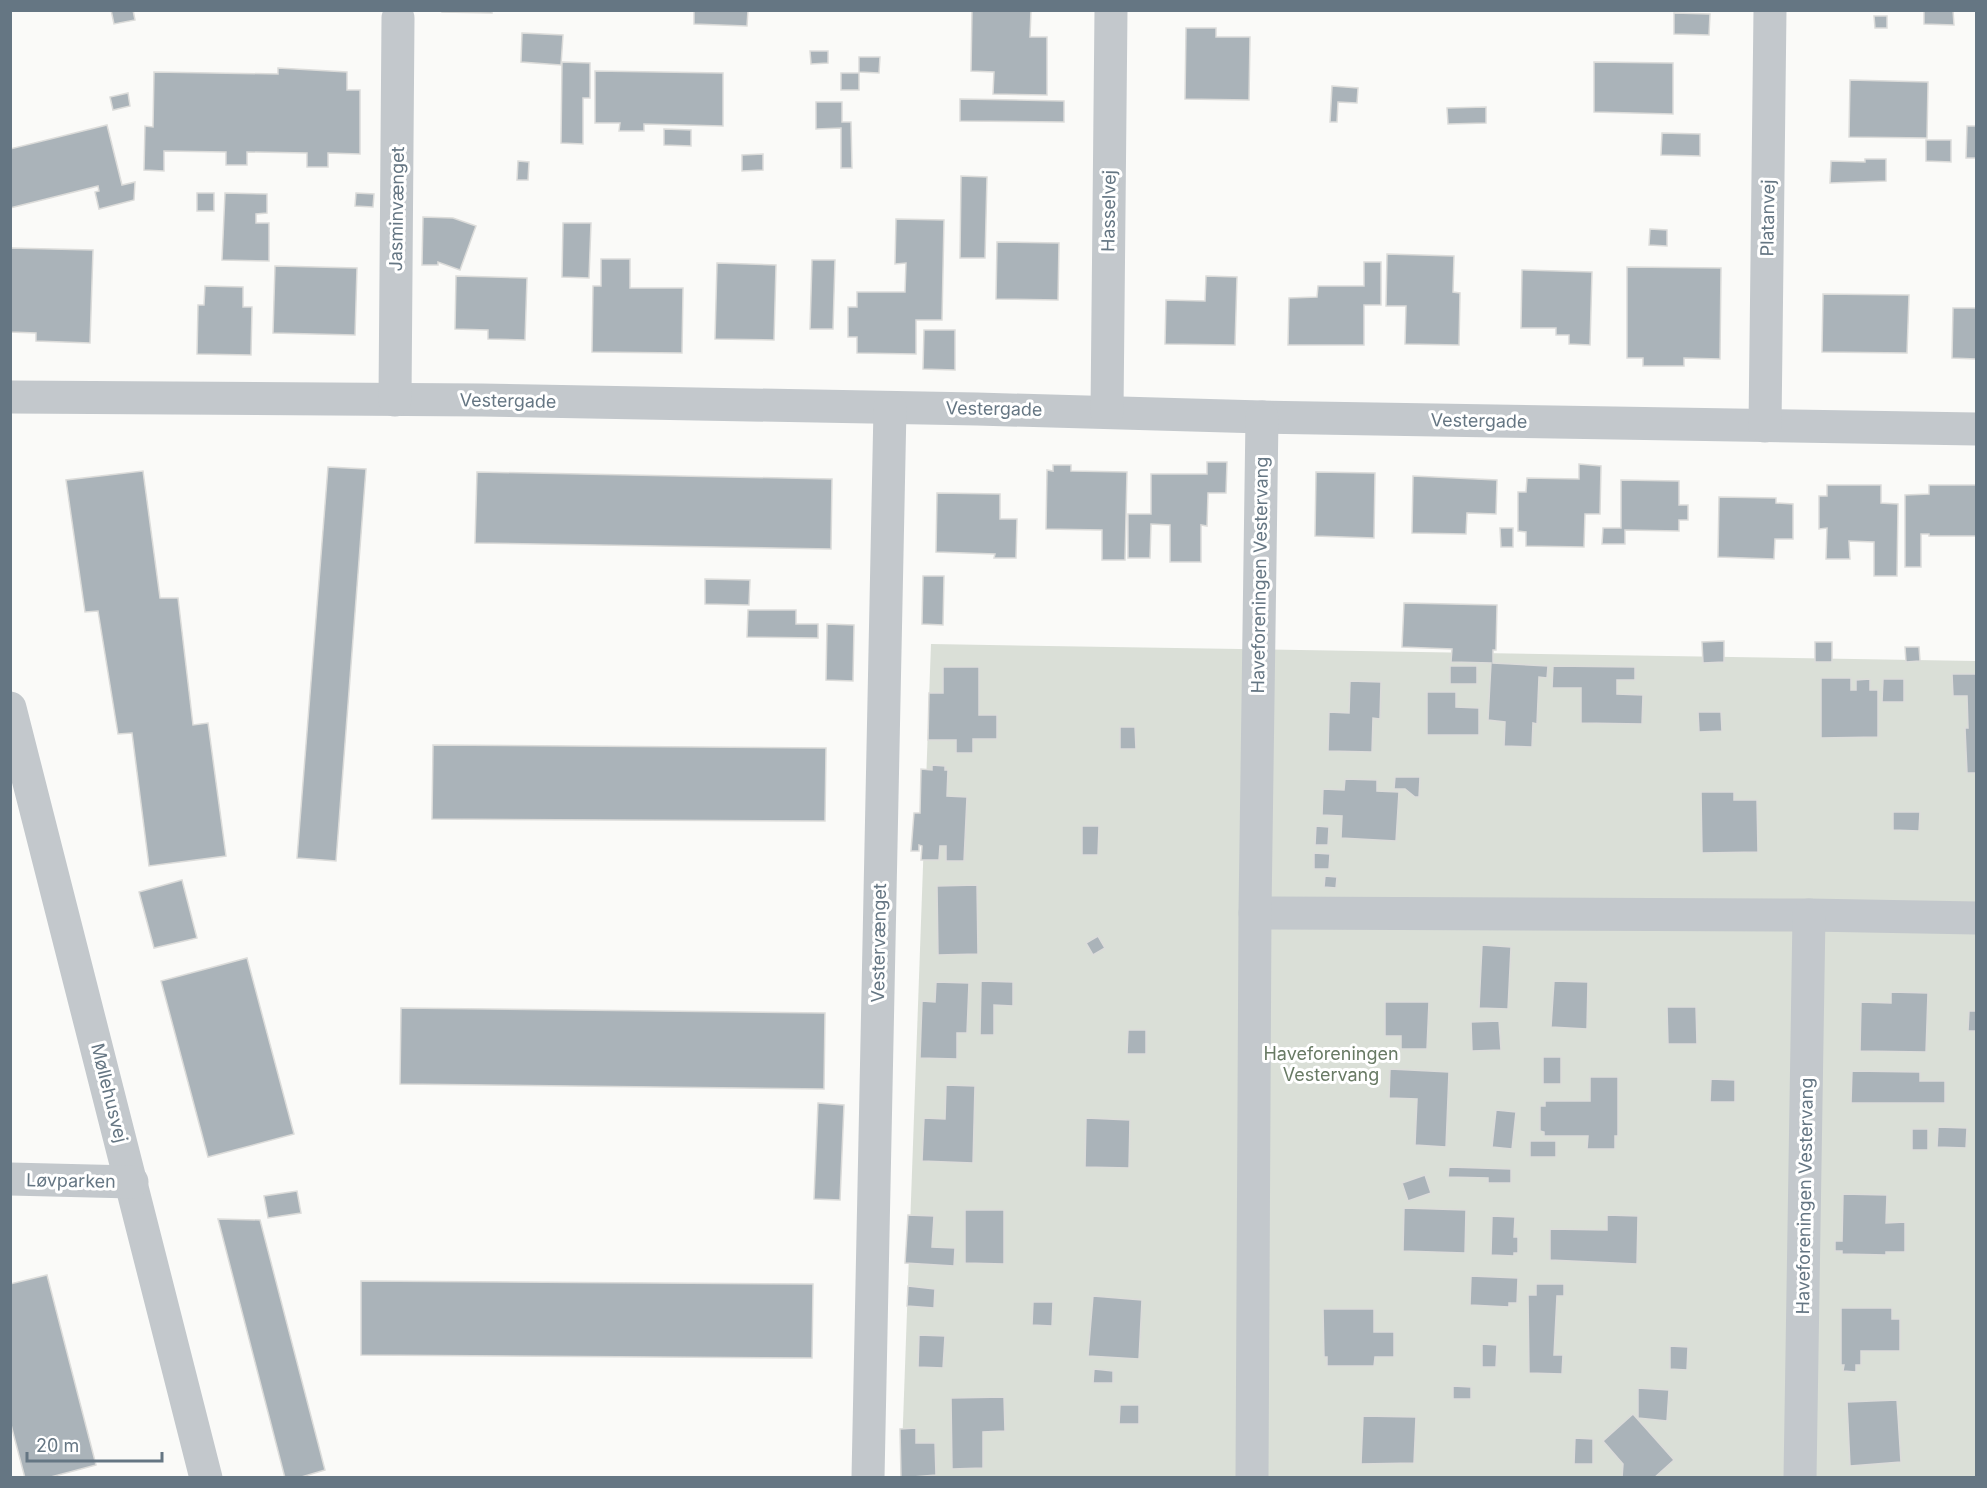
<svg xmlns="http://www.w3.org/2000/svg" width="1987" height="1488" font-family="Inter,sans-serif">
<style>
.green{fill:#dadfd7}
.building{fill:#aab3b9;stroke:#dcdcda;stroke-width:1.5}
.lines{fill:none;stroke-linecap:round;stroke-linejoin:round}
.minor{stroke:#c3c8cc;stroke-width:33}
.labels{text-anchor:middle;stroke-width:6;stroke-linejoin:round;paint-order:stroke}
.street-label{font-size:18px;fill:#657683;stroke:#fff}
.park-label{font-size:18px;fill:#687a64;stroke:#fff}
</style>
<rect width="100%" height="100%" fill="#fafaf8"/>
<polygon class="green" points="931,644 1976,661 1976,1477 901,1478"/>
<g class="building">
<polygon points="111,10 133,10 135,20 114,24"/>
<polygon points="442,10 492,10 492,13 442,12"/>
<polygon points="694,10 748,10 747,26 694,24"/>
<polygon points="972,10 1031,10 1030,37 1047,37 1047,95 993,94 994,72 971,71"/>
<polygon points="1924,10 1953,10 1954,25 1924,24"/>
<polygon points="1674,13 1710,14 1709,35 1674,34"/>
<polygon points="1874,16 1887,16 1887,28 1875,28"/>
<polygon points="1186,28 1216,28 1216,37 1250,37 1249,100 1185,99"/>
<polygon points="522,33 563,35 561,65 521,62"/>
<polygon points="810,51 828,51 828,63 811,64"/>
<polygon points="859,57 880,57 879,73 859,72"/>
<polygon points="562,62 590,63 590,98 583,98 583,144 561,143"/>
<polygon points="1594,62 1673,63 1673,114 1594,112"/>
<polygon points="278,68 347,72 347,90 360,90 360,154 328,153 328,167 307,167 307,153 247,152 247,165 226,165 226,152 164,151 164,171 144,170 145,126 153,127 154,72 278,74"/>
<polygon points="595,71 723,73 723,126 644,124 644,131 619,131 620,123 595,123"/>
<rect x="841" y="73" width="18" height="17"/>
<polygon points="1850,80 1928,82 1927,138 1849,137"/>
<polygon points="1332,86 1358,88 1357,103 1338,102 1337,122 1330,122"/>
<polygon points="128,93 130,106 113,110 110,97"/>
<polygon points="960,99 1064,101 1064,122 960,121"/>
<polygon points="816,102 842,102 842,122 851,122 852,168 841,168 841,128 816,129"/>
<polygon points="1486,107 1486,123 1448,124 1447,108"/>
<polygon points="107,125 122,185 135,182 134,200 99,209 95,192 99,191 98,186 10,208 10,149"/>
<polygon points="1967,126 1976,126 1976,158 1966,158"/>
<polygon points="664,129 691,130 691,146 664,145"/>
<polygon points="1662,133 1700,134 1700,156 1661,155"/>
<polygon points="1926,140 1951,140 1951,162 1926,161"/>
<polygon points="763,154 763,170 742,171 742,155"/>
<polygon points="1865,159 1886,159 1886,181 1830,183 1831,161 1865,162"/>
<polygon points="518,161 529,162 528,180 517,180"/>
<polygon points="961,176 987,177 985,258 960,258"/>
<rect x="197" y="193" width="17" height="18"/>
<polygon points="225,193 267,194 267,213 256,214 256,223 269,223 269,261 222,260"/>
<polygon points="356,193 374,194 373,207 355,206"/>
<polygon points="423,217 453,218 476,226 460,270 438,262 438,265 422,265"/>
<polygon points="896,219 944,220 942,320 916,320 916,354 857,353 857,337 848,337 848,307 857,307 857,292 905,292 906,263 895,264"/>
<polygon points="563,223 591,223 589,278 562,277"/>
<polygon points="1650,229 1667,230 1667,246 1649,245"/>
<polygon points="997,242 1059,243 1058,300 996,299"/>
<polygon points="10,248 93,250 90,343 36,341 36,333 10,332"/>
<polygon points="1387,254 1454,256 1453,292 1460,293 1459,345 1405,344 1406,306 1386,306"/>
<polygon points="601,259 630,259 630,288 683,288 682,353 592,352 593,286 601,286"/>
<polygon points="812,260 835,260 833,329 810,329"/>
<polygon points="1364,262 1381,262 1381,305 1364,305 1364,345 1288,345 1289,298 1317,297 1318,286 1364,286"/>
<polygon points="717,263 776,265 774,340 715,339"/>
<polygon points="275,266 357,268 355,335 273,333"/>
<polygon points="1627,267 1721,268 1720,359 1684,358 1684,366 1643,366 1643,358 1627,358"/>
<polygon points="1522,270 1592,272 1590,345 1569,344 1569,335 1556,335 1556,328 1521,328"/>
<polygon points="456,276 527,278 525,340 488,339 488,330 455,329"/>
<polygon points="1206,276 1237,277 1235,345 1165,344 1166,300 1205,301"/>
<polygon points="205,286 243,287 243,307 252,307 251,355 197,354 198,305 204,305"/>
<polygon points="1823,294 1909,295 1907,353 1822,352"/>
<polygon points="1953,308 1976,308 1976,359 1952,358"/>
<polygon points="924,330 955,330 955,370 923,369"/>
<polygon points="1207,462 1227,462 1226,493 1208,493 1207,526 1201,525 1201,562 1170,562 1170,525 1151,524 1150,558 1128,558 1128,514 1151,514 1151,474 1207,474"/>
<polygon points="1579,464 1601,466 1600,514 1585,514 1584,547 1526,546 1526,532 1518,531 1518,492 1526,492 1527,478 1579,479"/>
<polygon points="1053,465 1071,465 1071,471 1127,472 1125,560 1102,560 1102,530 1046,529 1047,470 1053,471"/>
<polygon points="328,467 366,469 336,861 297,858"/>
<polygon points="143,471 160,598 178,598 193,725 208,723 226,856 149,866 132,733 118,734 98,611 85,612 66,480"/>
<polygon points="477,472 832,479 831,549 475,543"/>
<polygon points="1316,472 1375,473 1374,538 1315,536"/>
<polygon points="1413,476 1497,480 1496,514 1467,513 1466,534 1412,533"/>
<polygon points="1621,480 1679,481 1679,505 1688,505 1688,520 1679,520 1679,531 1625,530 1625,544 1602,544 1603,528 1621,528"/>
<polygon points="1827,485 1881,485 1881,503 1898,504 1897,576 1874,576 1874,542 1849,541 1850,559 1826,559 1827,528 1819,529 1819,496 1827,496"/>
<polygon points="1929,485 1976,485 1976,536 1929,536 1929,534 1921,534 1921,567 1905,567 1905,495 1929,494"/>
<polygon points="937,493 1000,494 1000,519 1017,519 1016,558 994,558 995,554 936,552"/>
<polygon points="1719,497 1776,498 1776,503 1793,504 1793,539 1775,539 1774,559 1718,557"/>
<polygon points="1500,528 1513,528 1513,547 1501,547"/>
<polygon points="923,576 944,576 943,625 922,624"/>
<polygon points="705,579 750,580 749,605 705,604"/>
<polygon points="1404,603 1497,605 1496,650 1493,650 1493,663 1548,666 1547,678 1539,677 1537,724 1533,723 1532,747 1504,746 1505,722 1488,720 1491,663 1451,662 1452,649 1402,647"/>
<polygon points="748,610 796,610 796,624 818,624 818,638 747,637"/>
<polygon points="827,624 854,625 853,681 826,680"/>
<polygon points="1724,641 1724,662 1703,663 1702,642"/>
<rect x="1815" y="642" width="17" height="20"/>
<polygon points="1905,647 1919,647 1920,661 1906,662"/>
<rect x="1450" y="666" width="27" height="18"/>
<polygon points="1553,666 1635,667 1635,680 1617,680 1617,694 1643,695 1642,724 1581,723 1581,688 1552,688"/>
<polygon points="943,667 979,667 979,715 997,715 997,739 973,739 973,753 956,753 956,740 928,740 929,693 943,693"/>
<polygon points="1952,674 1976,674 1976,773 1967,773 1965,728 1968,728 1967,696 1953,696"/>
<polygon points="1821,678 1851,678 1851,690 1856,690 1856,680 1870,679 1870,690 1878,690 1878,737 1821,738"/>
<polygon points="1883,679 1904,679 1904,702 1882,702"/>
<polygon points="1350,681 1381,682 1380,719 1373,718 1372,752 1328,751 1329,712 1349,713"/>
<polygon points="1427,692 1456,692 1456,707 1479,708 1479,735 1427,735"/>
<polygon points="1698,712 1721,712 1722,731 1699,732"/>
<polygon points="1120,727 1135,727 1136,749 1120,749"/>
<polygon points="433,745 826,748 825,821 432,819"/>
<polygon points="932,765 945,766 945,770 948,770 947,796 967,797 964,861 946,861 946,846 940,846 939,860 921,860 922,846 919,845 919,851 911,851 914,813 920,813 921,769 932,770"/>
<polygon points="1395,777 1420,777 1419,797 1415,797 1405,789 1394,789"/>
<polygon points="1345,779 1377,780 1377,791 1399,792 1396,841 1341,838 1342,816 1322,815 1323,789 1344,790"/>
<polygon points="1701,792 1734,792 1734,800 1757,800 1758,852 1702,853"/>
<polygon points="1893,812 1920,812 1919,831 1893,830"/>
<polygon points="1082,826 1099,826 1098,855 1082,855"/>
<polygon points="1316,826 1329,827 1328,845 1315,845"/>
<polygon points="1314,853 1330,854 1329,869 1314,869"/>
<polygon points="1325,876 1337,877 1336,888 1324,887"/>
<polygon points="182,880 197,938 154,948 139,892"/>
<polygon points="977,885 978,954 938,955 937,886"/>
<polygon points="1098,936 1105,948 1093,955 1086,943"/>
<polygon points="1482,945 1511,947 1508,1009 1479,1008"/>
<polygon points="247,958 294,1134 208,1157 161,981"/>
<polygon points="981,981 1013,982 1013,1006 994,1005 994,1035 980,1035"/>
<polygon points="1554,981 1588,982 1587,1029 1551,1027"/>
<polygon points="936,982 969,983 967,1033 957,1033 957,1059 920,1058 922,1001 935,1002"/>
<polygon points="1891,992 1928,993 1926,1052 1860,1051 1861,1002 1891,1003"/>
<polygon points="1385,1002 1429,1002 1427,1049 1401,1049 1401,1036 1385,1036"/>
<polygon points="1667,1007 1696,1007 1697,1044 1668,1044"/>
<polygon points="401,1008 825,1013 824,1089 400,1084"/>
<polygon points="1969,1011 1976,1011 1976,1031 1968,1031"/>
<polygon points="1499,1021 1501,1050 1472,1051 1471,1022"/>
<polygon points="1128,1030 1146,1030 1146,1054 1127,1054"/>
<rect x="1543" y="1057" width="18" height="27"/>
<polygon points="1390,1069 1449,1072 1446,1147 1415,1145 1417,1099 1389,1098"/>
<polygon points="1852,1071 1920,1072 1920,1081 1945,1081 1945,1103 1851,1103"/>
<polygon points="1590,1077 1618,1077 1618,1136 1615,1136 1615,1149 1587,1149 1588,1136 1544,1136 1544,1132 1540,1131 1540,1106 1545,1106 1545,1101 1590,1101"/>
<polygon points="1711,1079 1735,1080 1735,1102 1710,1102"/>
<polygon points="946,1085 975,1086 973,1163 922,1161 924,1118 945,1119"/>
<polygon points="818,1103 844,1105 840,1200 814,1199"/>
<polygon points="1496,1110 1516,1112 1512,1149 1492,1147"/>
<polygon points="1086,1118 1130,1120 1129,1168 1085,1167"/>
<polygon points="1938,1127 1967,1128 1966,1148 1937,1147"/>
<rect x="1912" y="1129" width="16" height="21"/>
<rect x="1530" y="1141" width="26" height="16"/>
<polygon points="1449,1167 1511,1169 1511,1183 1488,1183 1488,1178 1448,1177"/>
<polygon points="1425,1175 1431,1193 1408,1201 1402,1183"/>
<polygon points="297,1191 301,1213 268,1218 264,1196"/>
<polygon points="1843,1194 1887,1195 1886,1223 1905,1222 1905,1252 1886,1252 1886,1255 1842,1254 1842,1251 1835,1251 1835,1241 1842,1241"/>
<polygon points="1404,1208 1466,1210 1465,1253 1403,1251"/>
<polygon points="965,1210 1004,1210 1004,1264 965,1263"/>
<polygon points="908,1215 934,1216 932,1247 955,1248 954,1266 905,1263"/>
<polygon points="1607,1215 1638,1216 1637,1264 1550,1260 1550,1229 1607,1230"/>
<polygon points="1492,1216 1515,1217 1514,1237 1518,1237 1518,1253 1514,1253 1514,1256 1491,1255"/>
<polygon points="218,1219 260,1220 325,1470 298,1478 285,1478"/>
<polygon points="47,1275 96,1465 47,1478 25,1478 10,1421 10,1284"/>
<polygon points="1471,1276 1518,1278 1517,1303 1509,1303 1509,1307 1470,1305"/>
<polygon points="361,1281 813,1284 812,1358 361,1355"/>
<polygon points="1536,1284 1564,1284 1564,1296 1557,1296 1554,1355 1563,1355 1562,1374 1529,1373 1528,1295 1536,1295"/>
<polygon points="908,1286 935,1289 934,1308 907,1306"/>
<polygon points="1093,1296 1142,1300 1139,1359 1088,1356"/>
<polygon points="1033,1302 1053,1302 1052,1326 1032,1325"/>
<polygon points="1841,1308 1892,1308 1892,1319 1900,1319 1900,1351 1861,1351 1861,1365 1856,1365 1856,1372 1843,1371 1844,1365 1841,1365"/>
<polygon points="1323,1309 1374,1309 1374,1332 1394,1332 1394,1357 1375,1357 1374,1366 1327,1366 1327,1357 1324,1357"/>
<polygon points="919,1335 945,1336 943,1368 918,1367"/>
<polygon points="1482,1344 1497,1345 1496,1367 1482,1367"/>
<polygon points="1670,1346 1688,1347 1687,1370 1670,1369"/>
<polygon points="1094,1369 1113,1371 1113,1383 1093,1383"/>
<polygon points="1453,1386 1471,1387 1471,1399 1453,1399"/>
<polygon points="1638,1388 1669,1390 1667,1421 1638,1418"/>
<polygon points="1004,1397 1005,1431 983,1432 983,1468 952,1469 951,1398"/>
<polygon points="1897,1400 1901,1462 1850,1466 1847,1402"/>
<polygon points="1120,1405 1139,1405 1139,1424 1119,1424"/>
<polygon points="1633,1414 1674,1460 1654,1478 1622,1478 1623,1464 1603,1441"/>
<polygon points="1363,1416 1416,1417 1414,1463 1361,1464"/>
<polygon points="916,1428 916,1443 935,1443 936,1475 901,1478 900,1429"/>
<polygon points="1575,1438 1593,1439 1593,1464 1574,1464"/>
</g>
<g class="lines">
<g class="minor">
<polyline points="10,397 481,400 977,409 1262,417 1976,429"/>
<polyline points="395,400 398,18"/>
<polyline points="1107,412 1111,10"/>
<polyline points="1765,426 1770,10"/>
<polyline points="10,708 206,1478"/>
<polyline points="1255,913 1809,915 1976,918"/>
<polyline points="10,1179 132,1182"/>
<polyline points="868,1478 890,408"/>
<polyline points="1252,1478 1255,913 1262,417"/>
<polyline points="1800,1478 1809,915"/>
</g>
</g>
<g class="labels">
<g class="street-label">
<text transform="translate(397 209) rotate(-89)" y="6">Jasminvænget</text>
<text transform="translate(1109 211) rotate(-89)" y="6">Hasselvej</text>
<text transform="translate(1768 218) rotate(-89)" y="6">Platanvej</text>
<text transform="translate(508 401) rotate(1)" y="6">Vestergade</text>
<text transform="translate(994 409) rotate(1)" y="6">Vestergade</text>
<text transform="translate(1479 421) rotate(1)" y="6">Vestergade</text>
<text transform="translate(1260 575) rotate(-89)" y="6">Haveforeningen Vestervang</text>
<text transform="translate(879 943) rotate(-89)" y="6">Vestervænget</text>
<text transform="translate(109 1093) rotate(76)" y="6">Møllehusvej</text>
<text transform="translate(71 1181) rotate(1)" y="6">Løvparken</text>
<text transform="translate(1805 1196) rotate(-89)" y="6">Haveforeningen Vestervang</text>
</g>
<g class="park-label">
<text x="1331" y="1060">Haveforeningen<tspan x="1331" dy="21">Vestervang</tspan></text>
</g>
</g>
<rect width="1987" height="1488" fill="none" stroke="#657683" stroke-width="24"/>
<path d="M27 1452v9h135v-9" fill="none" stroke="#657683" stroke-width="3"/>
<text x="36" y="1452" font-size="18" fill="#657683" stroke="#ffffff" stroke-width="4.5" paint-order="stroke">20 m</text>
</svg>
